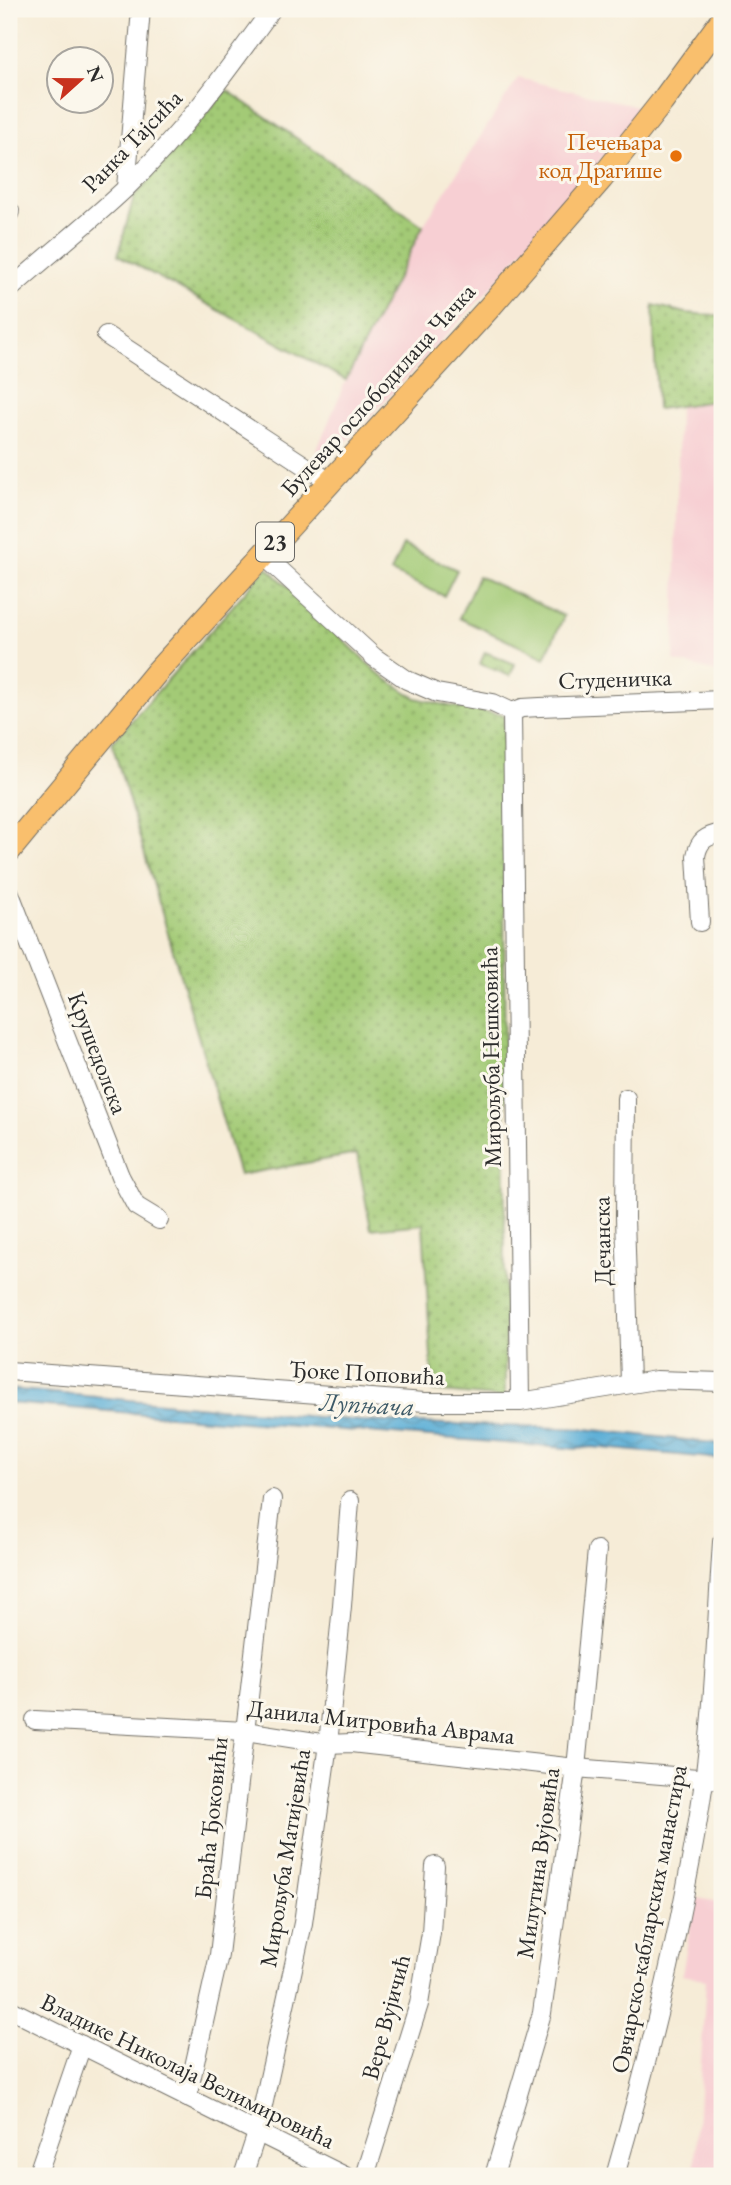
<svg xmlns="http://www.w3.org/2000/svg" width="731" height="2185" font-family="'EB Garamond',serif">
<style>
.built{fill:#f7cfd3}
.grass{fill:url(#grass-dots);stroke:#677a50;stroke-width:2}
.park{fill:url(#park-crowns);stroke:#677a50;stroke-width:2}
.pitch{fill:#a3ca76;stroke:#677a50;stroke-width:2}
.water{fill:url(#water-waves);stroke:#446d81;stroke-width:2}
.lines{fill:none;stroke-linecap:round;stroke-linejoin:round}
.minor-casing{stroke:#726f67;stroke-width:20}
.major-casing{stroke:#726f67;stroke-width:25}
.minor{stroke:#fff;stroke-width:18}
.major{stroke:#f9bf6d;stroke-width:23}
.food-dot{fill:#e8710a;stroke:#fbf7ec;stroke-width:2.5}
.labels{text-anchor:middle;stroke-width:6;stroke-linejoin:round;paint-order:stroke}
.shield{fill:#fbf7ec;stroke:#696865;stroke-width:2}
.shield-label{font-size:23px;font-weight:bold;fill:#2b2b2b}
.street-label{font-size:24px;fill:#2b2b2b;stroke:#fbf7ec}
.food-label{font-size:24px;fill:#c56008;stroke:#fbf7ec;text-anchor:end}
.water-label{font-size:26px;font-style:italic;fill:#3c5967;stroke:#fbf7ec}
</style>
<defs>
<pattern id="grass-dots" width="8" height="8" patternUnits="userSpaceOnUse" patternTransform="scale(1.75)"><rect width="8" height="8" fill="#a3ca76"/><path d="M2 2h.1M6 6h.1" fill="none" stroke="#85a461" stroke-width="1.8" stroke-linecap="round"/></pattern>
<pattern id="park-crowns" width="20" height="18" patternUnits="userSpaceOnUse" patternTransform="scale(1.75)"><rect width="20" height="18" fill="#a3ca76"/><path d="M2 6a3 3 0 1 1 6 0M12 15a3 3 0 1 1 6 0" fill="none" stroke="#85a461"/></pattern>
<pattern id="water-waves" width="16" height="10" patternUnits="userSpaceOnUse" patternTransform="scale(1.75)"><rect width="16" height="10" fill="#5cafd7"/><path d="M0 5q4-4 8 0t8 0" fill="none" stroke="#4c8faf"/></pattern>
</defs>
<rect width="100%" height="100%" fill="#fbf7ec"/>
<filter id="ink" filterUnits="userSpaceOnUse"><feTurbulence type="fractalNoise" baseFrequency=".0143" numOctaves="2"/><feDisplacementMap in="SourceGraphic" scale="14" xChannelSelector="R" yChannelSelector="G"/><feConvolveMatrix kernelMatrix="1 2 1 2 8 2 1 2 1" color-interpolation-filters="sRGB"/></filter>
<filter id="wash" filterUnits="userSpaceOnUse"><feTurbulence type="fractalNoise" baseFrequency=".00686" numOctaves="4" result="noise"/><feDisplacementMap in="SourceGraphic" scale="28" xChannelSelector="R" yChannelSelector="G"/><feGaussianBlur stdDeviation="1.57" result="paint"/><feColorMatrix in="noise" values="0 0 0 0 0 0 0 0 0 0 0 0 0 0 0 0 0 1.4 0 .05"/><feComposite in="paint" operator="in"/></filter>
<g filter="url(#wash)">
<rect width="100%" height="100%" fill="#f6ecd7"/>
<g class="built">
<polygon points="518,78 644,108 489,290 342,446 316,452 346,380 423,226"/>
<polygon points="720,399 722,410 722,676 713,671 674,661 679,406"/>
<polygon points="695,1898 722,1902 722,2176 694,2176 706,1980 682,1975"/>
</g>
<g class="grass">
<polygon points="227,90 423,226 346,380 118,255 134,197"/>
<polygon points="653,305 686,313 722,316 722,410 720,400 657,409"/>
<polygon points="267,567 380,675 416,698 449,706 504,715 505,1398 433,1391 423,1224 371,1229 357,1154 239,1175 112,743"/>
</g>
<polygon class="park" points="485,652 515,664 510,676 480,664"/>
<g class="pitch">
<polygon points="403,545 457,570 444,596 391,572"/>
<polygon points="478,576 564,616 545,658 459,618"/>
</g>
<polygon class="water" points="9,1389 361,1421 585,1429 722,1444 722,1459 591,1447 578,1449 9,1403"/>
</g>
<g filter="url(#ink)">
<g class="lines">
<g class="minor-casing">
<g id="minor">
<polyline points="126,188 141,9"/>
<polyline points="9,214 10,211"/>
<path d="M9,290c38,-34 80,-67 117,-102 56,-54 101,-117 146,-179"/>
<polyline points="106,335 330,482"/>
<polyline points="263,555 374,657 407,680 437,693 493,703 512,712"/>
<polyline points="512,712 520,1402"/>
<polyline points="512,712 522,708 540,707 722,700"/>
<polyline points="9,891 120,1176 136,1206 159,1220"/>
<path d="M700,922l-4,-66c3,-16 10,-20 26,-23"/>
<polyline points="626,1098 625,1217 630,1383"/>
<polyline points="9,1371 425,1402 520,1402 656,1380 722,1382"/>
<polyline points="35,1720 245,1731 328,1744 351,1743 576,1768 722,1780"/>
<polyline points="9,2009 345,2176"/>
<polyline points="187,2098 219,1955 272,1499"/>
<polyline points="37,2176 82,2045"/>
<polyline points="243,2176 257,2133 303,1923 328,1744 342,1606 350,1501"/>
<polyline points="365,2176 419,2004 431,1933 435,1866"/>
<polyline points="494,2176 542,2013 576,1768 597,1550"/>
<path d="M615,2176c35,-121 65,-244 85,-368 14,-87 16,-177 22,-266"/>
</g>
</g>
<g class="major-casing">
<polyline id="major" points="9,851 156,673 488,309 601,179 662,102 722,20"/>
</g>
<use href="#minor" class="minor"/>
<use href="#major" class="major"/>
</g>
</g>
<circle class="food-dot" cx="676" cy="156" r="7"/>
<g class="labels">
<rect class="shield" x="256" y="522.5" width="38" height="39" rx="5"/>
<g class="shield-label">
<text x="275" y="550">23</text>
</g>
<g class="street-label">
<text transform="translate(132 141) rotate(-46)" y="8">Ранка Тајсића</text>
<text transform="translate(378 390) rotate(-48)" y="8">Булевар ослободилаца Чачка</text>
<text transform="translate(615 679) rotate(-2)" y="8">Студеничка</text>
<text transform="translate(98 1053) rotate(69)" y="8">Крушедолска</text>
<text transform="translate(491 1057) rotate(-91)" y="8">Мирољуба Нешковића</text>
<text transform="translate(602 1241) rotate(-91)" y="8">Дечанска</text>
<text transform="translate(367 1373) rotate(3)" y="8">Ђоке Поповића</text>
<text transform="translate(381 1722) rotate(6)" y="8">Данила Митровића Аврама</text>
<text transform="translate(211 1818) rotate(-84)" y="8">Браћа Ђоковићи</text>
<text transform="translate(285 1858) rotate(-81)" y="8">Мирољуба Матијевића</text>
<text transform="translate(538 1863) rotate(-82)" y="8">Милутина Вујовића</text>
<text transform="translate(649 1919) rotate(-79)" y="8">Овчарско-кабларских манастира</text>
<text transform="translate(386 2017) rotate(-75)" y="8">Вере Вујичић</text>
<text transform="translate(188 2071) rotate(26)" y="8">Владике Николаја Велимировића</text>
</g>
<g class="food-label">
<text x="662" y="150">Печењара<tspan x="662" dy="28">код Драгише</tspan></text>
</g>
<g class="water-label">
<text transform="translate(367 1404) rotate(3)" y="9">Лупњача</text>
</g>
</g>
<rect width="731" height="2185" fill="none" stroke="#fbf7ec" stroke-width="35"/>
<g transform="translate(80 80) rotate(69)"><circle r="33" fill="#fbf7ec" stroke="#a8a59f" stroke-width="2"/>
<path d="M0-5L12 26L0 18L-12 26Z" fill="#c8321e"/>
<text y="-10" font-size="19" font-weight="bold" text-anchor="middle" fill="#2b2b2b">N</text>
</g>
</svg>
